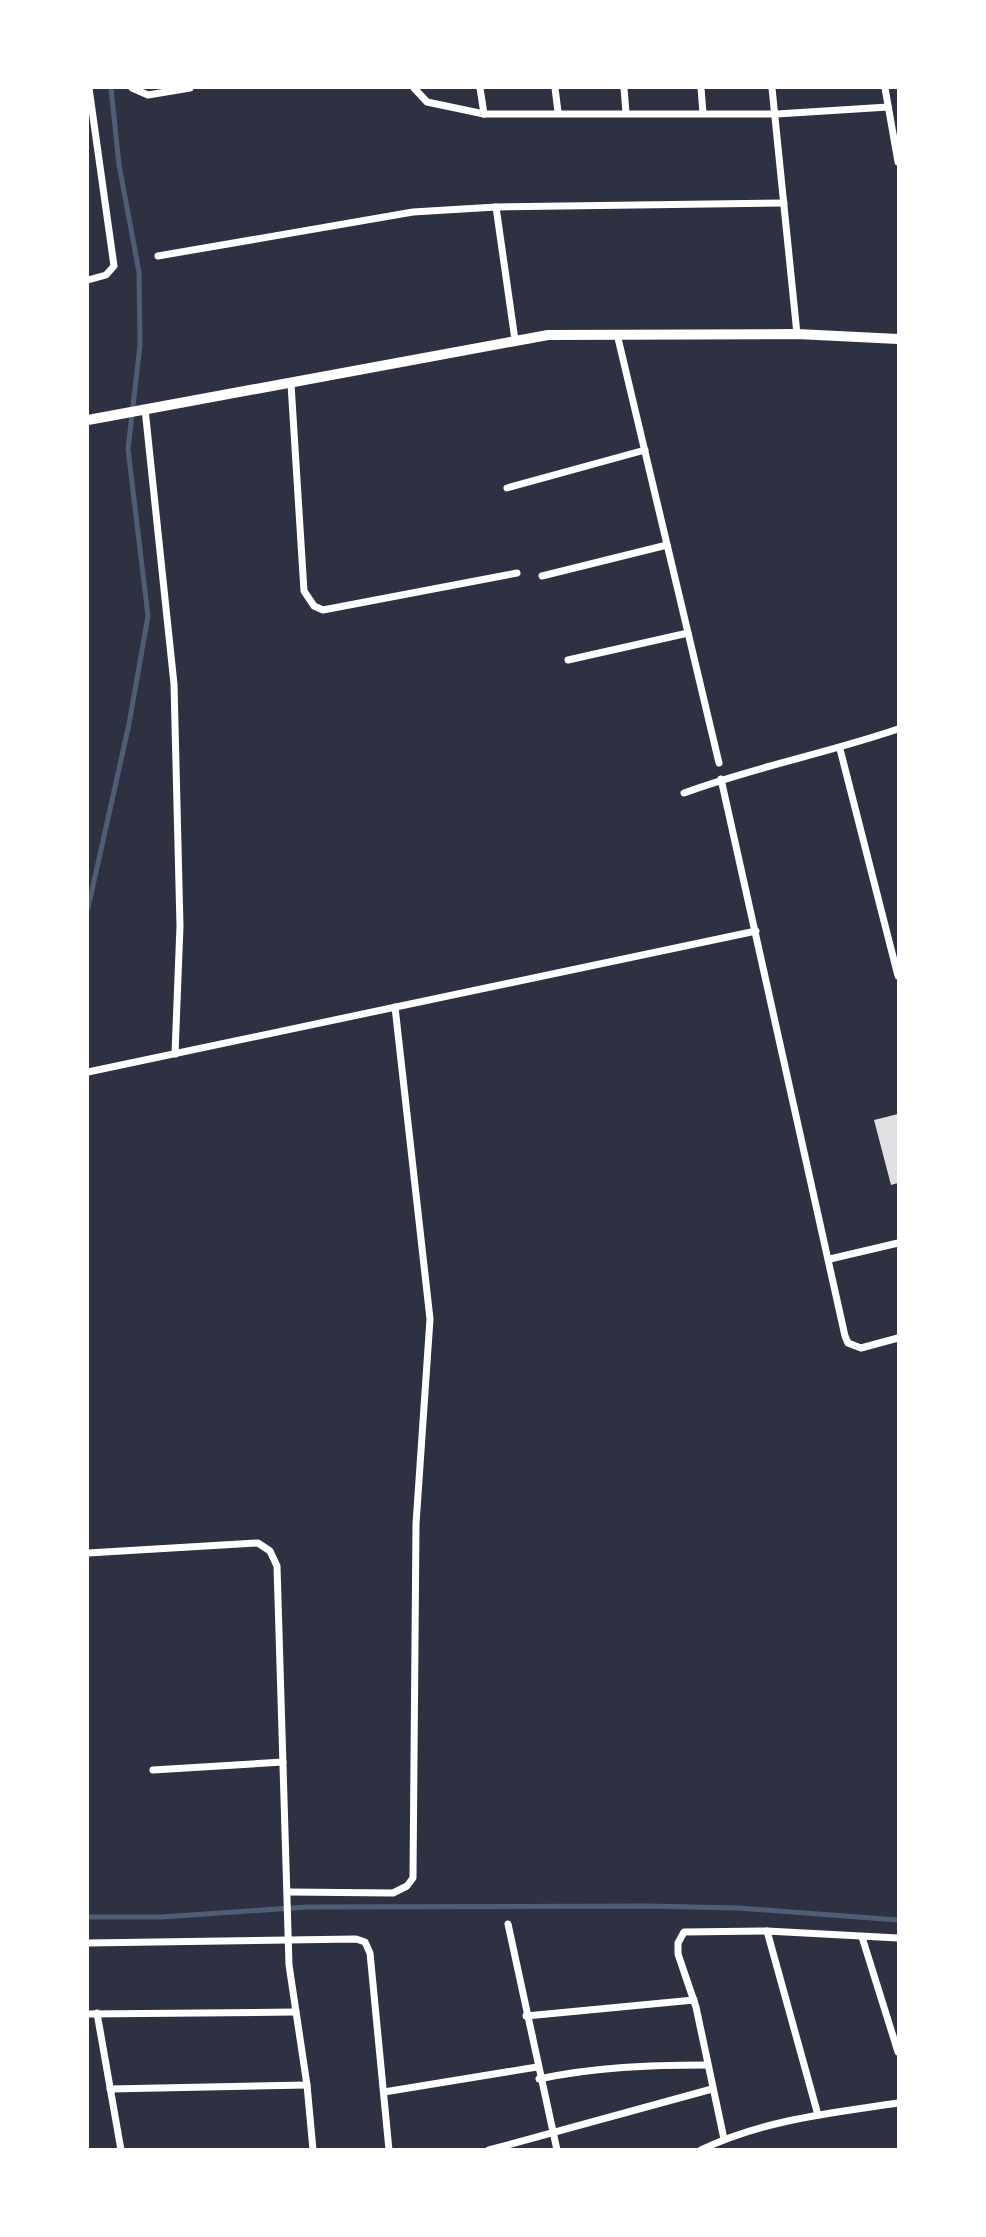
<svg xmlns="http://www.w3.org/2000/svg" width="986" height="2237" font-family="Ubuntu,sans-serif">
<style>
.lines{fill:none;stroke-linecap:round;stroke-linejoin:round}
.stream{stroke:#4f5d75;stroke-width:5}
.building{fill:#e0e0e3}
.minor{stroke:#fff;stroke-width:7}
.tertiary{stroke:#fff;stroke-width:10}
</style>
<rect width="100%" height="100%" fill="#2d3142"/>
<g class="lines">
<g class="stream">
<polyline points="88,908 129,724 148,616 128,449 140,345 139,272 119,165 111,88"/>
<polyline points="88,1917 161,1917 307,1907 646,1906 738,1908 898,1920"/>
</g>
</g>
<polygon class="building" points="898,1114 898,1183 891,1185 874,1120"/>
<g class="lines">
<g class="minor">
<polyline points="132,88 148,95 190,88"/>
<polyline points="414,88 427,102 484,114 777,114 888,107"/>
<polyline points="480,88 484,114"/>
<polyline points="555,88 558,112"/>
<polyline points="624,88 626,113"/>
<polyline points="701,88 703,113"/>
<polyline points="772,88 797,334"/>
<polyline points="885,88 898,162"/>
<polyline points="496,207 515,340"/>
<polyline points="158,256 413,212 496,207 784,203"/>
<polyline points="88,280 106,275 114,266 89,88"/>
<polyline points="617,334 719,763"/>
<polyline points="291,384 304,591 314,606 323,610 517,573"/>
<polyline points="145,409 174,684 180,926 175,1054"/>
<polyline points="507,488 645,450"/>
<polyline points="542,576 667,545"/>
<polyline points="568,660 688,633"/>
<polyline points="840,749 898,976"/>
<polyline points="721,779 845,1336 848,1343 861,1348 898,1338"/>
<path d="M684,793c70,-26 144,-40 214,-64"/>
<polyline points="88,1072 756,931"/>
<polyline points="830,1259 898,1243"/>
<polyline points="88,1553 258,1543 270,1551 277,1566 289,1965 307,2085 313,2150"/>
<polyline points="153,1770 283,1762"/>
<polyline points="288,1892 393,1893 407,1886 413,1878 416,1524 430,1319 395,1007"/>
<polyline points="508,1924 557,2150"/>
<polyline points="767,1931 818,2115"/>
<polyline points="862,1937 898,2052"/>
<polyline points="88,1943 356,1939 365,1942 370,1953 389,2150"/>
<polyline points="97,2013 121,2150"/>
<polyline points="88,2014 296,2012"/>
<polyline points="526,2016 694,2000"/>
<path d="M539,2079c56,-12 111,-14 168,-14"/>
<polyline points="110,2089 307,2085"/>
<polyline points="384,2092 537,2067"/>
<polyline points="724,2139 696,2007 678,1954 678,1943 684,1932 767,1931 898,1938"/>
<polyline points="489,2150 712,2089"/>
<path d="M701,2150c61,-30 131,-37 197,-47"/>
</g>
<polyline class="tertiary" points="88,420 548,335 797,334 898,339"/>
</g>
<rect width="986" height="2237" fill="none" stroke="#ffffff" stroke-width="178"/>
</svg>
